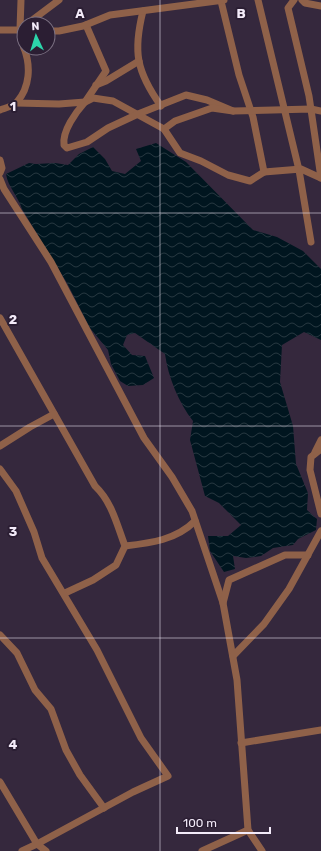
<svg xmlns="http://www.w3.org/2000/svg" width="321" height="851" font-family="Rubik,sans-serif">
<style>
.water{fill:url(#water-waves)}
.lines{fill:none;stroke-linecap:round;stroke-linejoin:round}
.street{stroke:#8f6149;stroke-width:7}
.grid{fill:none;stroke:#f3ebf9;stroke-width:1;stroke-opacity:0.55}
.grid-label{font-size:13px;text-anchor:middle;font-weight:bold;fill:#f3ebf9;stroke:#2b1e33;stroke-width:4;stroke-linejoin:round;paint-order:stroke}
</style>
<defs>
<pattern id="water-waves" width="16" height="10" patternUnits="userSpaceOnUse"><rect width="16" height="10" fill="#00151f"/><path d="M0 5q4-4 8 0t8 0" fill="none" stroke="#263740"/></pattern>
</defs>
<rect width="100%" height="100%" fill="#35283d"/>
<path class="water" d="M156,143l30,19 67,68 24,7 26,14 18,18v71l-17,-8 -22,13 -2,37 13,44 3,38 12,29 -1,17 10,9 -1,11 -18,9 -5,6 -20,3 -12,8 -15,2 -13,-2 2,13 -11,3 -14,-21 -2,-15h20l13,-11 -22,-22 -14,-7 -15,-56 3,-19c-14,-18 -25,-44 -28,-67l-30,-21 -8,2 -4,10 9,10 13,1 9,22 -11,7 -15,1 -8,-5 -9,-17 -3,-14 -18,-22 -23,-45 -45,-74c-4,-13 -14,-22 -16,-35l23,-11 7,1 19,-1 13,2 11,-11 14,-7 12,12 7,12 13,3 16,-13 -5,-12z"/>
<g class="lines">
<g class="street">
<polyline points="21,0 20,29 24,48"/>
<polyline points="258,0 299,170 311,242"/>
<polyline points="294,0 288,8 309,96 321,178"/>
<polyline points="302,0 305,3 321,6"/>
<polyline points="221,1 239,75 253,117 264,172"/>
<path d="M143,11c-10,40 -7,60 18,95"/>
<polyline points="27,24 59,0"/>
<polyline points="86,25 106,71 85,102 93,98 113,101 164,129 180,153 201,161 228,175 250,181 264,172 301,169 321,178"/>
<polyline points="0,30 24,30"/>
<polyline points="48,31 59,31 83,26 110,15 224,0"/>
<polyline points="96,85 106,81 139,61"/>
<path d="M16,103l43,1 26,-2c-9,10 -23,29 -21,43l3,3 20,-6 21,-14 30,-14 48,-19 21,5 26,11"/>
<path d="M0,110c5,-2 14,-4 17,-8 13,-15 14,-36 7,-54"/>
<polyline points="164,129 175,121 212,108 233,111 311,109 321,111"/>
<polyline points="0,160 2,168 0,173"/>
<polyline points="0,179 4,189 51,262 144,438 172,477 192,511 223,603 237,680 248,830 262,851"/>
<path d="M0,318l95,168c17,16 22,39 30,60l-9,19 -23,15 -28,13"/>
<polyline points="0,446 30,427 54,414"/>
<polyline points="321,449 311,457 310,470 321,514"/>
<polyline points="315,452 321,440"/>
<polyline points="0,469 16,491 34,532 42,558 97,650 141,738 168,776 133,792 37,844 46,851"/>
<path d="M125,546c26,-3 51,-6 70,-25"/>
<polyline points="223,603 229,580 285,555 308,555"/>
<polyline points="0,635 17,653 35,690 51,709 66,750 80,775 104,808"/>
<polyline points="233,656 264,624 289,589 321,531"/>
<polyline points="241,743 321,730"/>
<polyline points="0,782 37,844 22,851"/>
<polyline points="202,851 248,830"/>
</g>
</g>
<path class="grid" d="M160,0v851M0,213h321M0,426h321M0,638h321"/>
<g class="grid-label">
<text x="80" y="18">A</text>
<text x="241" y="18">B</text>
<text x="13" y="111">1</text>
<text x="13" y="324">2</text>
<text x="13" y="536">3</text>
<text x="13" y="749">4</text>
</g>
<g transform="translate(36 36) rotate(356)"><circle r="19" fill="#2b1e33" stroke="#7b7082"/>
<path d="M0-3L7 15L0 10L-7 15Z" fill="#2cd5ab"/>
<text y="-6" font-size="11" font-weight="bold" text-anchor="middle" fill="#f3ebf9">N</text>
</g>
<path d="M177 827v6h93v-6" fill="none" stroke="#f3ebf9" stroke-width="2"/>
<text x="183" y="827" font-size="12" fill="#f3ebf9" stroke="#2b1e33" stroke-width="3" paint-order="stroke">100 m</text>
</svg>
